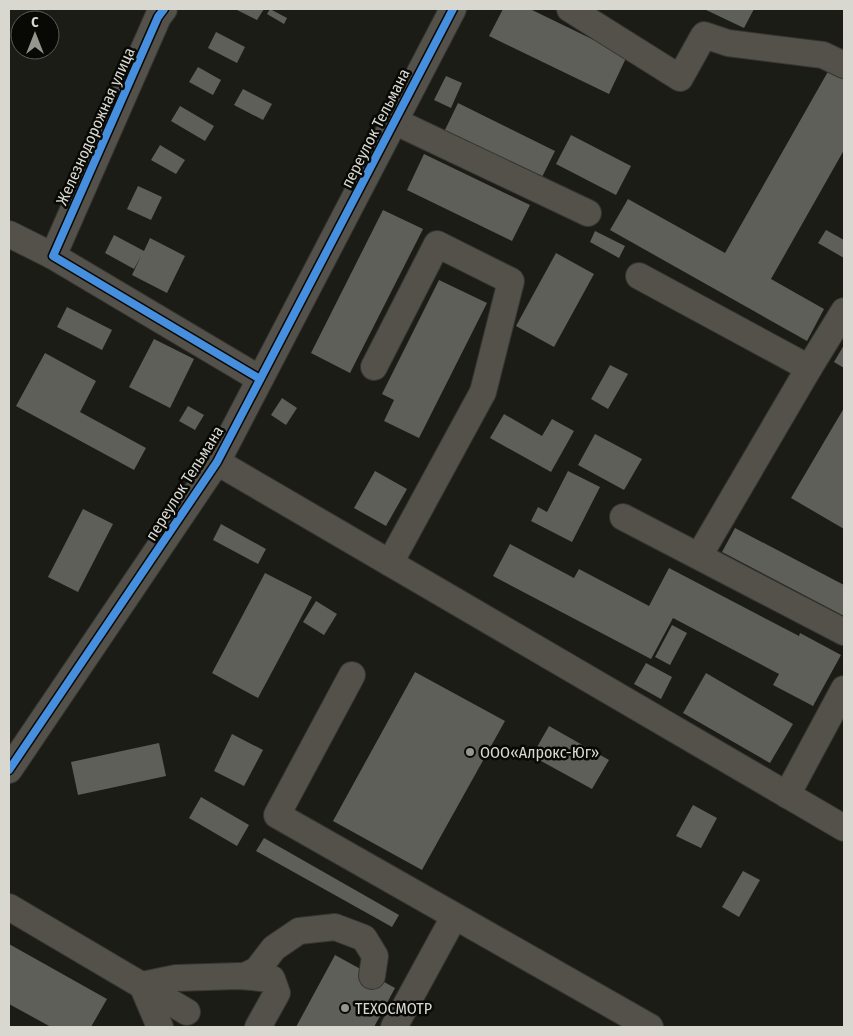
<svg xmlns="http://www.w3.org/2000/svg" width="853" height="1036" font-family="'Fira Sans Condensed',sans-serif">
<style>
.building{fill:#5f5f5a}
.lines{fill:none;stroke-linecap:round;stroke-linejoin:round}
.minor-casing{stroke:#353532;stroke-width:28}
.minor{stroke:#53514a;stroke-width:26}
.cycleway-casing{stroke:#080805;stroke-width:11}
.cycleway{stroke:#468fdf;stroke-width:8}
.poi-dot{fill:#96968f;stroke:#080805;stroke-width:2}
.labels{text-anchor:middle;stroke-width:5;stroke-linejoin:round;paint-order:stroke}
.street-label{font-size:16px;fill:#d8d7d0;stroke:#080805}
.poi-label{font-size:16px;fill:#d8d7d0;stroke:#080805;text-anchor:start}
</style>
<rect width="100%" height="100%" fill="#1c1c17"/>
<g class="building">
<polygon points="235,9 264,9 257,20"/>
<polygon points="270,9 287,18 284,24 267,14"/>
<polygon points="503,9 530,9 627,56 609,94 489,36"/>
<polygon points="704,9 754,9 744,28"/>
<polygon points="216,32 245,47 237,63 208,48"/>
<polygon points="198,67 221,80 213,95 189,82"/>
<polygon points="830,68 844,75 844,150 771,279 824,309 807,341 610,230 628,199 725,253"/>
<polygon points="446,76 462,83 451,108 434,100"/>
<polygon points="243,89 272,104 263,120 234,105"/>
<polygon points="458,103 555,151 541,179 444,132"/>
<polygon points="180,106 214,126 205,141 171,121"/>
<polygon points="571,135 631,166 616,195 556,164"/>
<polygon points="160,145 185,160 176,174 151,160"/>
<polygon points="424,154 530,205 512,241 407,190"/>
<polygon points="138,186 162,197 151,220 127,209"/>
<polygon points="383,210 423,229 350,373 311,353"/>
<polygon points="826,230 844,240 844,258 818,243"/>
<polygon points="595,231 625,246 619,258 590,242"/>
<polygon points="114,235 144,251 150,238 185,256 167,293 132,275 141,256 134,269 105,253"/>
<polygon points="556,253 594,274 554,347 516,326"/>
<polygon points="439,280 487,303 419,438 384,421 394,400 382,394"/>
<polygon points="67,307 112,330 102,350 57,327"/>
<polygon points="154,339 194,359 170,408 129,387"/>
<polygon points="844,345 844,368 834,362"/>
<polygon points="45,353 96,381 80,412 146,448 134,470 16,406"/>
<polygon points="610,365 628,374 608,409 591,399"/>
<polygon points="282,398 297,408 286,425 271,415"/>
<polygon points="188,406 204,415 195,430 179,421"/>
<polygon points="844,408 844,529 791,498"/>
<polygon points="504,414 542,436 552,419 574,431 551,472 490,438"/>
<polygon points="595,434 642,459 624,490 578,465"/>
<polygon points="375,471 407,489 386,526 354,508"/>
<polygon points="568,471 600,487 572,542 531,521 538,507 547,512"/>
<polygon points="83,509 113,524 78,592 48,577"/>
<polygon points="221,524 266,549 258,564 213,540"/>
<polygon points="735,528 844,585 844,616 722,552"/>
<polygon points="510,544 574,578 579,569 649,606 669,568 799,636 800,633 841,655 813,706 773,685 779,674 673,618 651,659 493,576"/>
<polygon points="265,573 312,597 258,698 212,673"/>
<polygon points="316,601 337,614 324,635 303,622"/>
<polygon points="672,625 687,633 670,665 655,657"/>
<polygon points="646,663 672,677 661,699 634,684"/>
<polygon points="415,672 505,721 422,870 333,821"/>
<polygon points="706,673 793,724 770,763 683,713"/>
<polygon points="549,726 609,760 592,789 532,756"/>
<polygon points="232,734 263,750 244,786 214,771"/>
<polygon points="159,743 166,776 78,795 71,762"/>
<polygon points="201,797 249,825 237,846 189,818"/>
<polygon points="693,805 717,818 701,848 676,836"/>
<polygon points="264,838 399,915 392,927 256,851"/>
<polygon points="743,871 760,880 739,917 722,907"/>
<polygon points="9,944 107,999 91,1027 51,1027 9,1004"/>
<polygon points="335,955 395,988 374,1027 296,1027"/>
</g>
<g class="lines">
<g class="minor-casing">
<g id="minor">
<polyline points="570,9 680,78 704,35 728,43 823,55 844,65"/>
<polyline points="394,121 588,213"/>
<polyline points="9,234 53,256 260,379"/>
<polyline points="53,256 158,17 164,9"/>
<polyline points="639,276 809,368"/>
<polyline points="374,367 437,244 511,281 483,392 390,563"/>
<polyline points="217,462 844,828"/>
<polyline points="623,517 844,632"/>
<polyline points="699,556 809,368 844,311"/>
<polyline points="352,675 277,815 650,1027"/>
<polyline points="9,770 217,462 453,9"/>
<polyline points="787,795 844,689"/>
<polyline points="9,907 187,1012"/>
<polyline points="245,976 257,970 274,948 299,931 335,927 364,938 375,956 372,976"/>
<polyline points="160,1027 142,985 176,978 239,976 272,979 277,993 258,1027"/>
<polyline points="394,1027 454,917"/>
</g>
</g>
<use href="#minor" class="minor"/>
<g class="cycleway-casing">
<g id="cycleway">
<polyline points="164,9 158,17 53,256 260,379"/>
<polyline points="9,770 217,462 453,9"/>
</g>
</g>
<use href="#cycleway" class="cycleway"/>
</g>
<g class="poi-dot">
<circle cx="470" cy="752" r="5"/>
<circle cx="345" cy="1008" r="5"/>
</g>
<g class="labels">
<g class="street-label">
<text transform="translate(95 126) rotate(-66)" y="6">Железнодорожная улица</text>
<text transform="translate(375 128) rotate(-63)" y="6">переулок Тельмана</text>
<text transform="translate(184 483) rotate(-58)" y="6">переулок Тельмана</text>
</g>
<g class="poi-label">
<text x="480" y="758">ООО«Алрокс-Юг»</text>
<text x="355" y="1014">ТЕХОСМОТР</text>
</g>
</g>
<rect width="853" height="1036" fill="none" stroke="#d8d7d0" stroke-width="20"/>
<g transform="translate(35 35)"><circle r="24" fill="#080805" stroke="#5b5b56"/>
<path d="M0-4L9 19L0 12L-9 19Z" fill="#96968f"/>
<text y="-8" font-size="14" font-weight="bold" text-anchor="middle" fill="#d8d7d0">С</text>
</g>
</svg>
